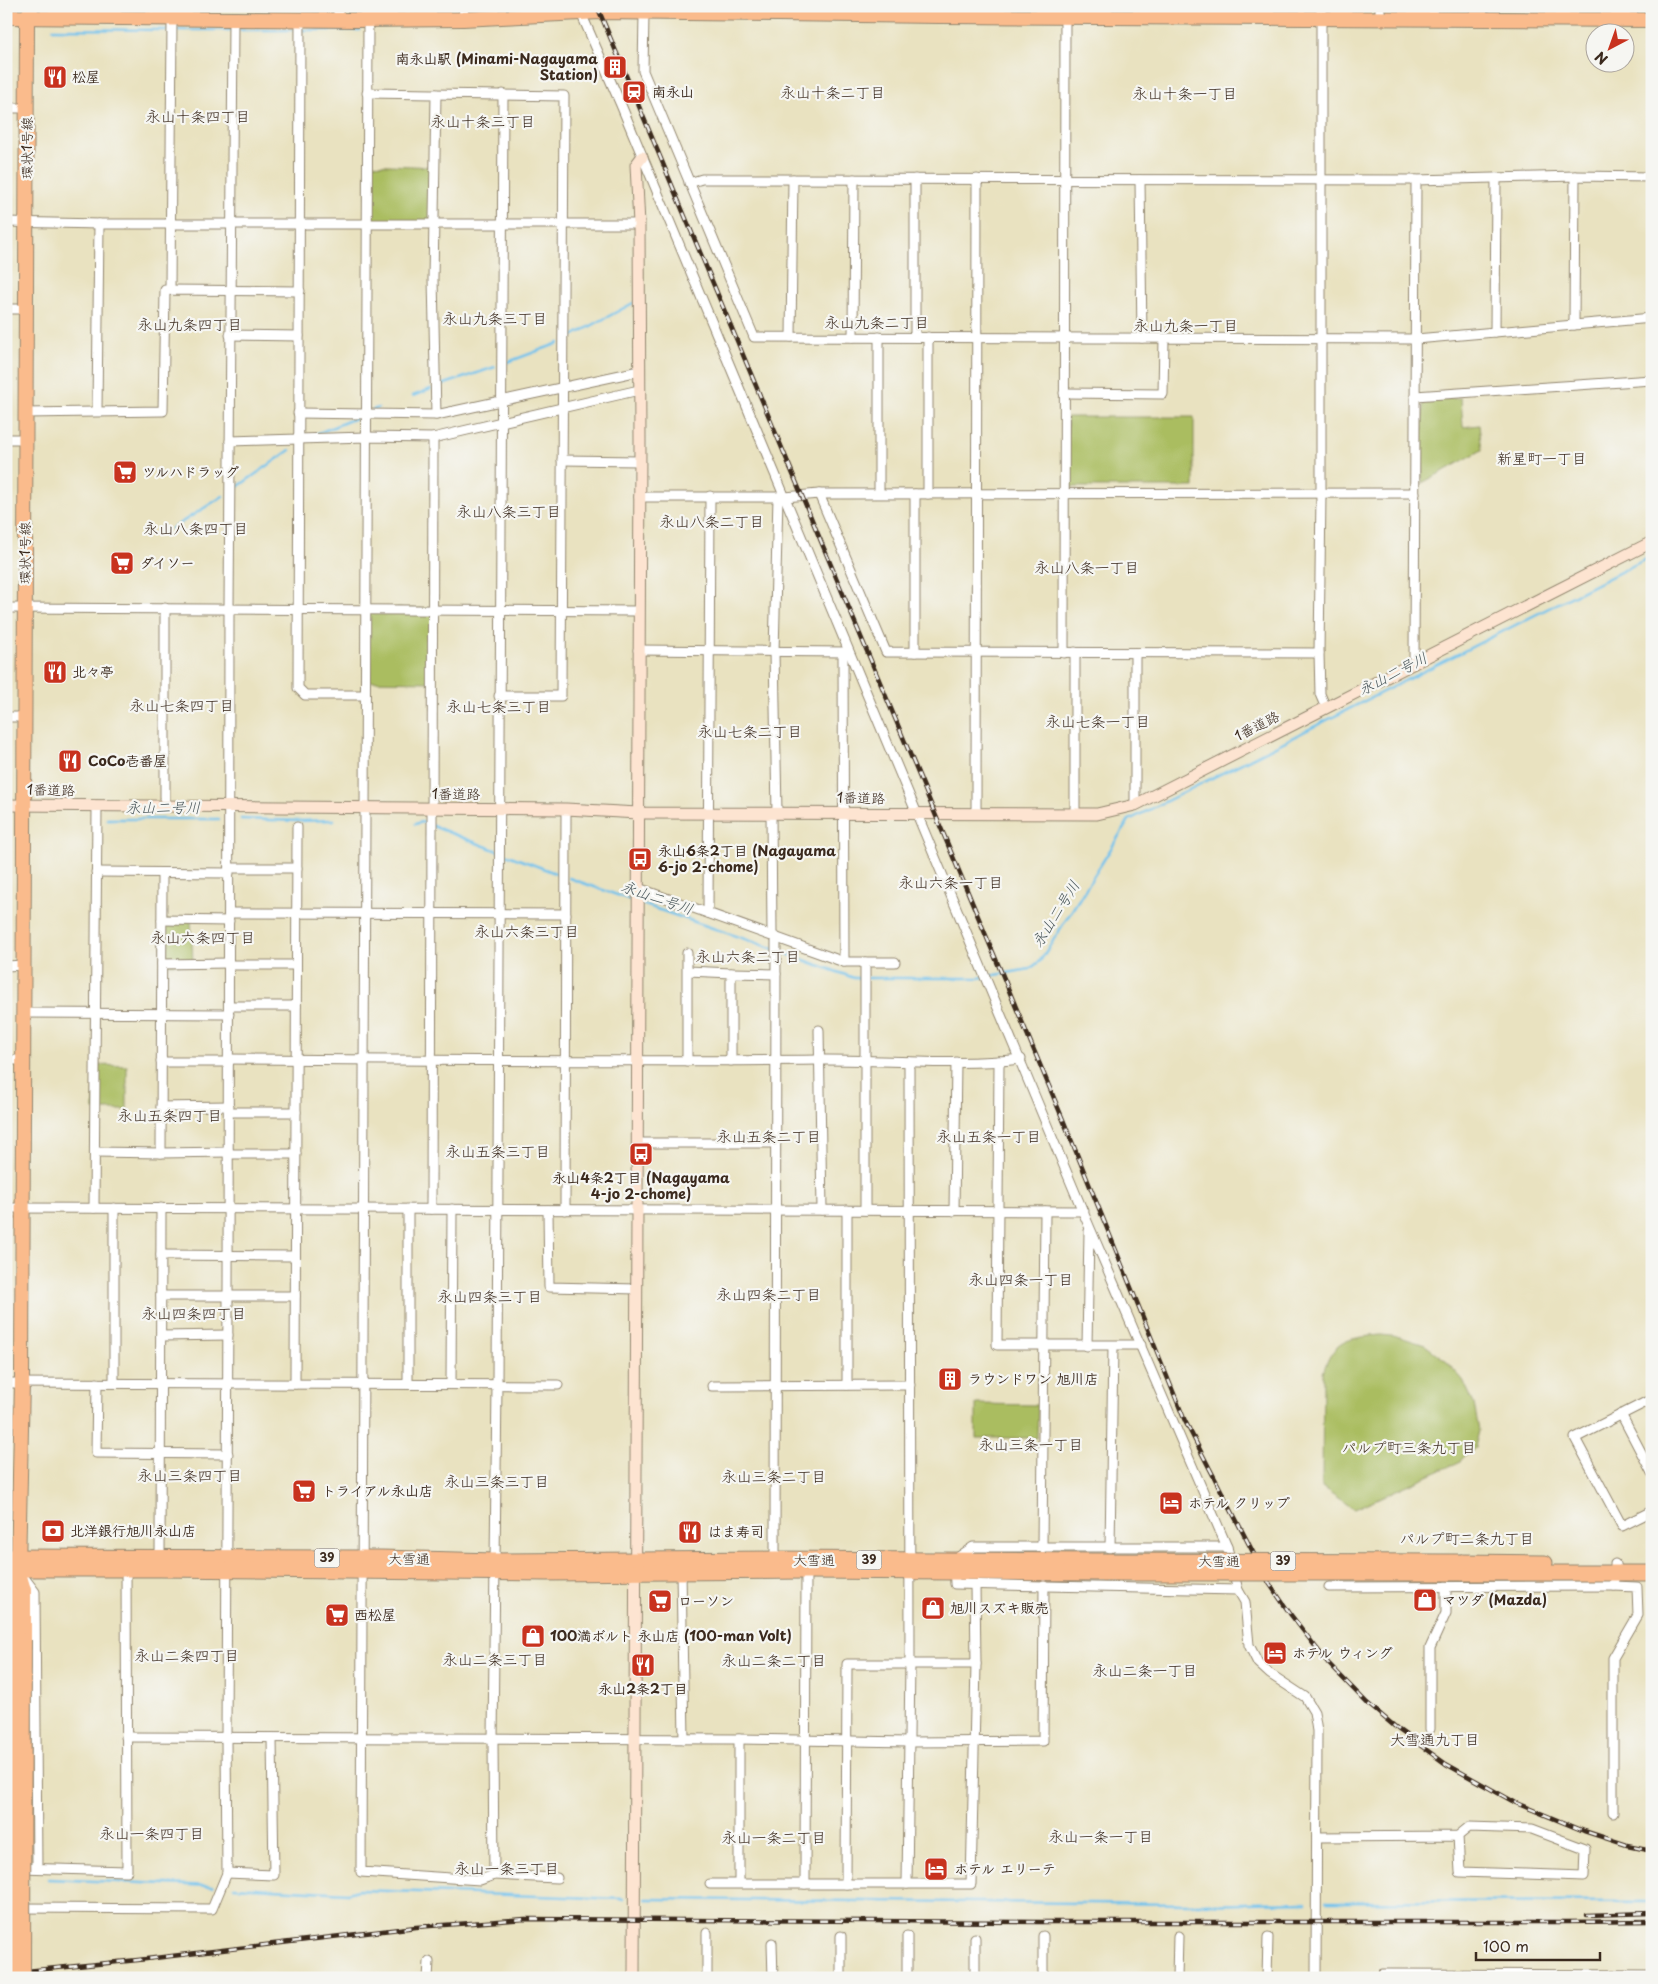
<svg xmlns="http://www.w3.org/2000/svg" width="1658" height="1984" font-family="'Playpen Sans','Klee One',sans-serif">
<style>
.green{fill:#aabd60;stroke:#72743f}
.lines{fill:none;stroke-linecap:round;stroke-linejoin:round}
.stream{stroke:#71c2ed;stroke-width:2.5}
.street-casing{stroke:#92866f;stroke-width:11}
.secondary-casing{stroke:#92866f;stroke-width:13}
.primary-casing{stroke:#92866f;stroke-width:16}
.highway-casing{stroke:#92866f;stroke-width:17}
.street{stroke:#fff;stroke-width:9}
.secondary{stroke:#fde4d1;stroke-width:11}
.primary{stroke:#fabb8c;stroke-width:14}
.highway{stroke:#fabb8c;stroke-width:15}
.rail-casing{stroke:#3b2a1e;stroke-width:4.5}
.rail{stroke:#f6f6f2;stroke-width:2.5;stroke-dasharray:8;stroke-linecap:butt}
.primary-bridge-casing{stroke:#92866f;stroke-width:16;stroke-linecap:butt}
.highway-bridge-casing{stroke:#92866f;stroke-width:17;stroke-linecap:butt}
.primary-bridge{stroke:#fabb8c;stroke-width:14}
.highway-bridge{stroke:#fabb8c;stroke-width:15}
.labels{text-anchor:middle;stroke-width:4.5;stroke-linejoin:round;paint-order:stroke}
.shield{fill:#f6f6f2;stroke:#73675e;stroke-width:1}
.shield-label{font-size:12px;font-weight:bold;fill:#3b2a1e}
.poi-label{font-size:14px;font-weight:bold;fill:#3b2a1e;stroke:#f6f6f2;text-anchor:start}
.street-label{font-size:14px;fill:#3b2a1e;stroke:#f6f6f2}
.neighbourhood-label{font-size:15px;fill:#3b2a1e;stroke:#f6f6f2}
.water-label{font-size:15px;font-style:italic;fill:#4b585c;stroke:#f6f6f2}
</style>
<rect width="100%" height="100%" fill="#f6f6f2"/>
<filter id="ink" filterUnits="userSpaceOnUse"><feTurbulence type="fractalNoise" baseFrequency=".02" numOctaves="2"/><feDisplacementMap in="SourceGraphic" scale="10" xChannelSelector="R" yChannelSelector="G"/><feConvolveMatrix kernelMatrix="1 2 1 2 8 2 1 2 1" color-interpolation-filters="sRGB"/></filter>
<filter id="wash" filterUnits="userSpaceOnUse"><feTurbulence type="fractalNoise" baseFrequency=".0096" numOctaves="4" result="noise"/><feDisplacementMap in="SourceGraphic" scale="20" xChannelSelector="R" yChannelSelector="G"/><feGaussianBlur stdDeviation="1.12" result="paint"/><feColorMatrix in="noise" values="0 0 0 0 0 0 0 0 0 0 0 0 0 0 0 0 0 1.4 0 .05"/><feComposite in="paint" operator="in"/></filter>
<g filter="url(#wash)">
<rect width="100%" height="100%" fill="#e9e2c0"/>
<g class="green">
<polygon points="367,164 434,167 434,225 367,224"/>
<polygon points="1461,398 1463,427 1479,425 1482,450 1422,483 1423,400"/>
<polygon points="1067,417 1194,417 1194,487 1069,487"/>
<polygon points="365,608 433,609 432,682 365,681"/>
<polygon points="162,920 191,920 193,964 162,964"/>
<polygon points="95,1065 127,1066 127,1110 94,1110"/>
<path d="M1381,1335l19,2 25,8 20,15 18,20 11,24 5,27 -4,16 -16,15 -105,47 -32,-22 1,-114c10,-34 26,-35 58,-38z"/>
<polygon points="976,1404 1038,1405 1037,1438 976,1438"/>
</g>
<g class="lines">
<g class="stream">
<polyline points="53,29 169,30"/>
<polyline points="175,30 297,30"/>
<polyline points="302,30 360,30"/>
<polyline points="569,338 633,303"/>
<polyline points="508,362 559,343"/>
<polyline points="442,385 495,367"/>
<polyline points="413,396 431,389"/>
<polyline points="373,410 378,408"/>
<polyline points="316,434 358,417"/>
<polyline points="236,488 290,450"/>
<polyline points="171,529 223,496"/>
<polyline points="107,819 219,819"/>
<polyline points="241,819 299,821 334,820"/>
<polyline points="415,824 422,822 563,876"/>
<polyline points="569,878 634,901"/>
<polyline points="642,904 774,949"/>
<polyline points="779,951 854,978 978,978 1030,969 1040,961 1129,820 1652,556"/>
<polyline points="48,1879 213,1886"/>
<polyline points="234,1887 348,1893 358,1890 624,1899"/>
<polyline points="646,1899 1194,1904 1306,1902"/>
<polyline points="1326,1901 1652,1902"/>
</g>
</g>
</g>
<g filter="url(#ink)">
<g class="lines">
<g class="street-casing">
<g id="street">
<polyline points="940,6 940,16"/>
<polyline points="1321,6 1321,493 1319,653 1320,694 1326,708"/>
<polyline points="1380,6 1380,18"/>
<polyline points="581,13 621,105 1089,1226 1227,1547 1238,1590 1245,1602 1249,1645 1258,1663 1270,1674 1305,1697 1314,1712 1317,1731 1316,1978"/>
<polyline points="644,14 643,71 754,337 1416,339 1652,318"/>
<polyline points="1433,18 1433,6"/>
<polyline points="463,19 464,6"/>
<polyline points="155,20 155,6"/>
<polyline points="300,20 298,688 305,695 365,695"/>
<polyline points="338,20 338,6"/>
<polyline points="368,20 361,1872 480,1880 494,1875"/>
<polyline points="367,93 564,96 561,696 499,696"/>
<polyline points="503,94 497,1385 493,1739 494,1875 557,1878"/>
<polyline points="6,108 27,108"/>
<polyline points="1140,180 1142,338"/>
<polyline points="689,183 702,179 1416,180 1575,176 1652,177"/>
<polyline points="6,222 99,224 639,224"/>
<polyline points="170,290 172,20"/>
<polyline points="6,309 26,309"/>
<polyline points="1574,325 1575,176"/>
<polyline points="1495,332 1496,178"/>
<polyline points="230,335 299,336"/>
<polyline points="791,337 793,179"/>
<polyline points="853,337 854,179"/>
<polyline points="879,337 879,493"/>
<polyline points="915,337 915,179"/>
<polyline points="928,337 928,494"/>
<polyline points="1064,393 1163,394 1164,339"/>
<polyline points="1415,396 1652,380"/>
<polyline points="97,410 99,224"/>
<polyline points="26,413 163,411 165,290 300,291"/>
<polyline points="298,413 436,415 639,371"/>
<polyline points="436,415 433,279 436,94"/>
<polyline points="6,439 25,439"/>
<polyline points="230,441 366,437 433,438 639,390"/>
<polyline points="562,460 639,461"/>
<polyline points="915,494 915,652"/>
<polyline points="639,497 785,497 819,494"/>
<polyline points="6,608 639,611"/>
<polyline points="165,608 165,807"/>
<polyline points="638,650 847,652"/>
<polyline points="843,653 844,962"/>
<polyline points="1064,653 1065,6"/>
<polyline points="1135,653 1135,805"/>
<polyline points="1319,653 886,652 819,494 1415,493"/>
<polyline points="1414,664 1416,180"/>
<polyline points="6,717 25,717"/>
<polyline points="771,813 772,935"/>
<polyline points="777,813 774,652 778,497"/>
<polyline points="976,813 977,179"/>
<polyline points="1075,814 1075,652"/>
<polyline points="229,868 297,868"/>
<polyline points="96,872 229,873"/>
<polyline points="638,888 844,962 895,962"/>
<polyline points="229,913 566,914"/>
<polyline points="708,913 710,496"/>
<polyline points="162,920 229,921"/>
<polyline points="687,953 687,1061"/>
<polyline points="162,964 229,963"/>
<polyline points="229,965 296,965"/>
<polyline points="6,966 24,965"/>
<polyline points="688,971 731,973 731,1061"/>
<polyline points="731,973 776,974"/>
<polyline points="229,1006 296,1006"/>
<polyline points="23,1013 229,1014"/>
<polyline points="819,1030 822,1210"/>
<path d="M229,1059c196,1 392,3 589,1 67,-1 136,7 203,-1"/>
<polyline points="6,1060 22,1060"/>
<polyline points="999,1061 997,1345 1141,1345"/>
<polyline points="161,1062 229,1062"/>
<polyline points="161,1107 229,1106"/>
<polyline points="229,1112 296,1112"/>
<polyline points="637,1143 776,1143"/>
<polyline points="95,1152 161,1153 229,1152"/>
<polyline points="161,1153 162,873"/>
<polyline points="229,1154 296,1154"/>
<polyline points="6,1208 1084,1211"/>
<polyline points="94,1208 97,806"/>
<polyline points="114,1208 114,1382"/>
<polyline points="431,1209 433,438"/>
<polyline points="548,1210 549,1287 637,1289"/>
<polyline points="565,1210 566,809"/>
<polyline points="847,1210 847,1385"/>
<polyline points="865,1210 865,962"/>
<polyline points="954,1211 956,1062"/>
<polyline points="161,1255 295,1256"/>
<polyline points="161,1296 295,1296"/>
<polyline points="161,1336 228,1335"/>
<polyline points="1087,1346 1089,1231"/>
<polyline points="6,1383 558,1385"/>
<polyline points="97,1383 96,1453 228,1454"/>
<polyline points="295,1384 297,827"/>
<polyline points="408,1384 408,1209"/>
<polyline points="451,1384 452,1209"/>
<polyline points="712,1386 910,1385"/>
<polyline points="1652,1399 1575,1438 1622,1526 1652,1511"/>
<polyline points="1621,1414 1652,1473"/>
<polyline points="1227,1547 973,1547 954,1560 955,1584 1238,1590"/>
<polyline points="1042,1548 1045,1211"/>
<polyline points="1110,1548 1113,1346"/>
<polyline points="775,1559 776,937"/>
<polyline points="160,1561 161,1208"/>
<polyline points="681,1572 684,1739"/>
<polyline points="23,1576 35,1592 37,1868"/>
<polyline points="1329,1587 1614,1586"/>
<polyline points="1430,1729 1430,1648 1446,1613 1446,1586"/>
<polyline points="126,1737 739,1739 908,1742 1043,1741 1044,1585"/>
<polyline points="1613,1812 1613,1658 1638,1615 1637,1587 1614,1586 1616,1573 1615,1564"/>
<polyline points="1317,1837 1458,1836 1469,1827 1532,1829 1585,1849 1584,1876 1460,1872 1458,1836"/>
<polyline points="19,1868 127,1871 126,1564"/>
<polyline points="227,1873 274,1875 272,1738"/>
<polyline points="739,1883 739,1739"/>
<polyline points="710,1884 971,1884 976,1664 975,1585"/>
<polyline points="805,1884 806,1567"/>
<polyline points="846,1884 847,1664 976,1664"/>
<polyline points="907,1884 910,1663 909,1062"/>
<polyline points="19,1908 212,1909 227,1873 226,1738 228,1296 229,609 233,20"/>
<polyline points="707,1933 707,1978"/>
<polyline points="907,1936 907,1978"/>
<polyline points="1043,1936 1043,1978"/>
<polyline points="772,1943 773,1978"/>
<polyline points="428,1978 429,1962"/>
<polyline points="841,1978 841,1936"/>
<polyline points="975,1978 975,1938"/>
<polyline points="1177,1978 1178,1936"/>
<polyline points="1267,1978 1268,1937"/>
<polyline points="1382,1978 1383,1974 1652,1975"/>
</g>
</g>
<g class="secondary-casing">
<g id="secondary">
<polyline points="6,805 566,809 638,813 1097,814 1135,805 1652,542"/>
<polyline points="634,1978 640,441 639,224 636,165 642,157"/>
</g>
</g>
<g class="primary-casing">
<g id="primary">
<polyline points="6,17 357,20 463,19 600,12 940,16 1652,20"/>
<polyline points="18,1570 24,1590 24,1640"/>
<polyline points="13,1641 13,1589 18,1569 22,1382 27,17 32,6"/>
</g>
</g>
<g class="highway-casing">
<g id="highway">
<polyline points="6,1557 381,1558 495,1561 775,1559 1103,1561"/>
<polyline points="1462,1562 1545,1563"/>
<polyline points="6,1569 160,1569 546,1573 806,1571 1102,1573"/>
<polyline points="1460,1573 1652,1573"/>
</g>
</g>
<use href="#street" class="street"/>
<use href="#secondary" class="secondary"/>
<use href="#primary" class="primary"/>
<use href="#highway" class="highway"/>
<g class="rail-casing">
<g id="rail">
<polyline points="597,6 1064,1122 1185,1421 1269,1583 1291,1615 1328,1663 1367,1703 1399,1730 1446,1764 1516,1803 1584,1831 1627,1845 1652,1850"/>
<polyline points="1587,1915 1652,1913"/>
<polyline points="6,1973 138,1960 416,1927 525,1919 1042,1922 1568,1922 1652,1921"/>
</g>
</g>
<use href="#rail" class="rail"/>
<g class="primary-bridge-casing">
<g id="primary-bridge">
<polyline points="12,1978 13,1641"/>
<polyline points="23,1978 24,1640"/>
</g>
</g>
<g class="highway-bridge-casing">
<g id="highway-bridge">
<polyline points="1103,1561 1462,1562"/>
<polyline points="1102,1573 1460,1573"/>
</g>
</g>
<use href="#primary-bridge" class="primary-bridge"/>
<use href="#highway-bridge" class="highway-bridge"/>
</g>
</g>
<defs>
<g id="building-square" transform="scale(1.25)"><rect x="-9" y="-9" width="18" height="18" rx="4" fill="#c8321e" stroke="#f6f6f2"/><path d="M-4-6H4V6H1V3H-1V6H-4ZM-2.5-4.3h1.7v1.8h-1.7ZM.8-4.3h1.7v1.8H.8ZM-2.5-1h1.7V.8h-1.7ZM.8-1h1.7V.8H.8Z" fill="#fff"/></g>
<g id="restaurant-square" transform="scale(1.25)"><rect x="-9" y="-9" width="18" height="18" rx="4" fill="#c8321e" stroke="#f6f6f2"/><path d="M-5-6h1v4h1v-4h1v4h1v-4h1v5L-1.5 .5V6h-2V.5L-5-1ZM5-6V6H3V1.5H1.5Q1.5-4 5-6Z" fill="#fff"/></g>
<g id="station-square" transform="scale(1.25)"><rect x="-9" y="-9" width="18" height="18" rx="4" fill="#c8321e" stroke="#f6f6f2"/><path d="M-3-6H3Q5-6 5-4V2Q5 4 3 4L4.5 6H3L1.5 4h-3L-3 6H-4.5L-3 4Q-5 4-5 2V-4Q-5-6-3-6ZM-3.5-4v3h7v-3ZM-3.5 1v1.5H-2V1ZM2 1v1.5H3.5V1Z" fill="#fff"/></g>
<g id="supermarket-square" transform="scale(1.25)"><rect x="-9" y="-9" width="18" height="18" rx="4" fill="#c8321e" stroke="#f6f6f2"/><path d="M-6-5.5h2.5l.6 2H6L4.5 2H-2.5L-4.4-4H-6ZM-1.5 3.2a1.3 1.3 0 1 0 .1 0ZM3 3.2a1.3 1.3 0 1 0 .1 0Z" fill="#fff"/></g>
<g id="bus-square" transform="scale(1.25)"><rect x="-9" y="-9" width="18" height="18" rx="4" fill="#c8321e" stroke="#f6f6f2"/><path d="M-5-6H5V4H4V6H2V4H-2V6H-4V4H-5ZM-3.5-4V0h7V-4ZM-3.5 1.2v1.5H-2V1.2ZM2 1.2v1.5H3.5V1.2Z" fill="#fff"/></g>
<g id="hotel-square" transform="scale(1.25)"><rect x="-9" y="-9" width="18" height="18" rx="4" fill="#c8321e" stroke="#f6f6f2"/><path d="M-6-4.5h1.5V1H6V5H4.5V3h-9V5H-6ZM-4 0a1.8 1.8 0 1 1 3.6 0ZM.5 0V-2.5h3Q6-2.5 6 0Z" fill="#fff"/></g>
<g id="bank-square" transform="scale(1.25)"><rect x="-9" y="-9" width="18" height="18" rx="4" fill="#c8321e" stroke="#f6f6f2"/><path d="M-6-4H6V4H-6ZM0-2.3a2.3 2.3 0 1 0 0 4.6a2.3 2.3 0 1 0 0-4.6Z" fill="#fff"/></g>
<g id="shop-square" transform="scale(1.25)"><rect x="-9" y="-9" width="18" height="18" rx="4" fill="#c8321e" stroke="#f6f6f2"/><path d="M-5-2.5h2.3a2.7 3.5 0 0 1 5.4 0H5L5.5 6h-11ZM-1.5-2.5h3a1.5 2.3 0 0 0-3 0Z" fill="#fff"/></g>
</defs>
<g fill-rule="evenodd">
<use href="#building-square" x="615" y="67"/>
<use href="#restaurant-square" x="55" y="77"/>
<use href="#station-square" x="634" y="92"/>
<use href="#supermarket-square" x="125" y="472"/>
<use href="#supermarket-square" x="122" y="563"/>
<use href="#restaurant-square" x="55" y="672"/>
<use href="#restaurant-square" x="70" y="761"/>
<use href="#bus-square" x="640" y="859"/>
<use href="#bus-square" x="641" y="1154"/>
<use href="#building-square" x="950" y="1379"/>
<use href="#supermarket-square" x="304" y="1491"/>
<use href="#hotel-square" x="1171" y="1503"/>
<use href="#bank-square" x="53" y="1531"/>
<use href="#restaurant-square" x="690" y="1532"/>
<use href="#shop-square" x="1425" y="1600"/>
<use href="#supermarket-square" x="660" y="1601"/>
<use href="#shop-square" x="933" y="1608"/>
<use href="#supermarket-square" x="337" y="1615"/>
<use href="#shop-square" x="533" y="1636"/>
<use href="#hotel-square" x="1275" y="1653"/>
<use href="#restaurant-square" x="643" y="1665"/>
<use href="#hotel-square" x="936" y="1869"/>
</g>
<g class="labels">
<g class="shield">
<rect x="314.5" y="1548.5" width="25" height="19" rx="4"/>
<rect x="856.5" y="1550.5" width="25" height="19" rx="4"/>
<rect x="1270.5" y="1551.5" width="25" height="19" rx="4"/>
</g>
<g class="shield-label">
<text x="327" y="1562">39</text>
<text x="869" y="1564">39</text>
<text x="1283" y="1565">39</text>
</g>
<g class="poi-label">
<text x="598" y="64" text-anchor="end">南永山駅 (Minami-Nagayama<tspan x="598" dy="16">Station)</tspan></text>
<text x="72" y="82">松屋</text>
<text x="652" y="97">南永山</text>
<text x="142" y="477">ツルハドラッグ</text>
<text x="140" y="568">ダイソー</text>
<text x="72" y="677">北々亭</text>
<text x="88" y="766">CoCo壱番屋</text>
<text x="658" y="856">永山6条2丁目 (Nagayama<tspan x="658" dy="16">6-jo 2-chome)</tspan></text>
<text x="641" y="1183" text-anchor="middle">永山4条2丁目 (Nagayama<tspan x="641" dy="16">4-jo 2-chome)</tspan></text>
<text x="968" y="1384">ラウンドワン 旭川店</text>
<text x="322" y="1496">トライアル永山店</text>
<text x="1188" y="1508">ホテル クリップ</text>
<text x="70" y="1536">北洋銀行旭川永山店</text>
<text x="708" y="1537">はま寿司</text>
<text x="1442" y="1605">マツダ (Mazda)</text>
<text x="678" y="1606">ローソン</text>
<text x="950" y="1613">旭川スズキ販売</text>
<text x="354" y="1620">西松屋</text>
<text x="550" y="1641">100満ボルト 永山店 (100-man Volt)</text>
<text x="1292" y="1658">ホテル ウィング</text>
<text x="643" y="1694" text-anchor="middle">永山2条2丁目</text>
<text x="954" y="1874">ホテル エリーテ</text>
</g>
<g class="street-label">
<text transform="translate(27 148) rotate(-90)" y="5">環状1号線</text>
<text transform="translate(25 553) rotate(-90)" y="5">環状1号線</text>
<text transform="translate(1257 726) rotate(-27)" y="5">1番道路</text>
<text transform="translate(51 790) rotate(1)" y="5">1番道路</text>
<text x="456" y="799">1番道路</text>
<text transform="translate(861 798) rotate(1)" y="5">1番道路</text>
<text transform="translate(409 1559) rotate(1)" y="5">大雪通</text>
<text x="814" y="1565">大雪通</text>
<text x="1219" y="1566">大雪通</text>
</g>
<g class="neighbourhood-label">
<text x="833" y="98">永山十条二丁目</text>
<text x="1185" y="99">永山十条一丁目</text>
<text x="198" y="122">永山十条四丁目</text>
<text x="483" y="127">永山十条三丁目</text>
<text x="495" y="324">永山九条三丁目</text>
<text x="877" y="328">永山九条二丁目</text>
<text x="190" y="330">永山九条四丁目</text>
<text x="1186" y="331">永山九条一丁目</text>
<text x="1542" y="464">新星町一丁目</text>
<text x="509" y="517">永山八条三丁目</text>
<text x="712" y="527">永山八条二丁目</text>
<text x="196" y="534">永山八条四丁目</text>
<text x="1087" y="573">永山八条一丁目</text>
<text x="182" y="711">永山七条四丁目</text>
<text x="499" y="712">永山七条三丁目</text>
<text x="1098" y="727">永山七条一丁目</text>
<text x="750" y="737">永山七条二丁目</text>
<text x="951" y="888">永山六条一丁目</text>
<text x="527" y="937">永山六条三丁目</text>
<text x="203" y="943">永山六条四丁目</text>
<text x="748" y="962">永山六条二丁目</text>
<text x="170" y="1121">永山五条四丁目</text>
<text x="769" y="1142">永山五条二丁目</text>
<text x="989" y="1142">永山五条一丁目</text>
<text x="498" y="1157">永山五条三丁目</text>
<text x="1021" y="1285">永山四条一丁目</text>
<text x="769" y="1300">永山四条二丁目</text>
<text x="490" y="1302">永山四条三丁目</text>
<text x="194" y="1319">永山四条四丁目</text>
<text x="1031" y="1450">永山三条一丁目</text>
<text x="1409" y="1453">パルプ町三条九丁目</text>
<text x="190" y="1481">永山三条四丁目</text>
<text x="774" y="1482">永山三条二丁目</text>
<text x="497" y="1487">永山三条三丁目</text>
<text x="1467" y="1544">パルプ町二条九丁目</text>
<text x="187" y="1661">永山二条四丁目</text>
<text x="495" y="1665">永山二条三丁目</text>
<text x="774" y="1666">永山二条二丁目</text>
<text x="1145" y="1676">永山二条一丁目</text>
<text x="1435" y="1745">大雪通九丁目</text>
<text x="152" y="1839">永山一条四丁目</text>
<text x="1101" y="1842">永山一条一丁目</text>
<text x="774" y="1843">永山一条二丁目</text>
<text x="507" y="1874">永山一条三丁目</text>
</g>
<g class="water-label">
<text transform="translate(1393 674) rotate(-27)" y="5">永山二号川</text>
<text x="163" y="813">永山二号川</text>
<text transform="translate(657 898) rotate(19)" y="5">永山二号川</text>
<text transform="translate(1056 914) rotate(-58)" y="5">永山二号川</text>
</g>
</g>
<rect width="1658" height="1984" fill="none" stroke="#f6f6f2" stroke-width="25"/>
<g transform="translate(1610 48) rotate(221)"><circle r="24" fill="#f6f6f2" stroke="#aba49d"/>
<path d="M0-4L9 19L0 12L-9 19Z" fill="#c8321e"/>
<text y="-8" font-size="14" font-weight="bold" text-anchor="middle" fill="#3b2a1e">N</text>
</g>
<path d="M1476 1952v8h124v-8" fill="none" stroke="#3b2a1e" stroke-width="2.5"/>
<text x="1483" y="1952" font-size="15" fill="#3b2a1e" stroke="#f6f6f2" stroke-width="4" paint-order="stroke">100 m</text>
</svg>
